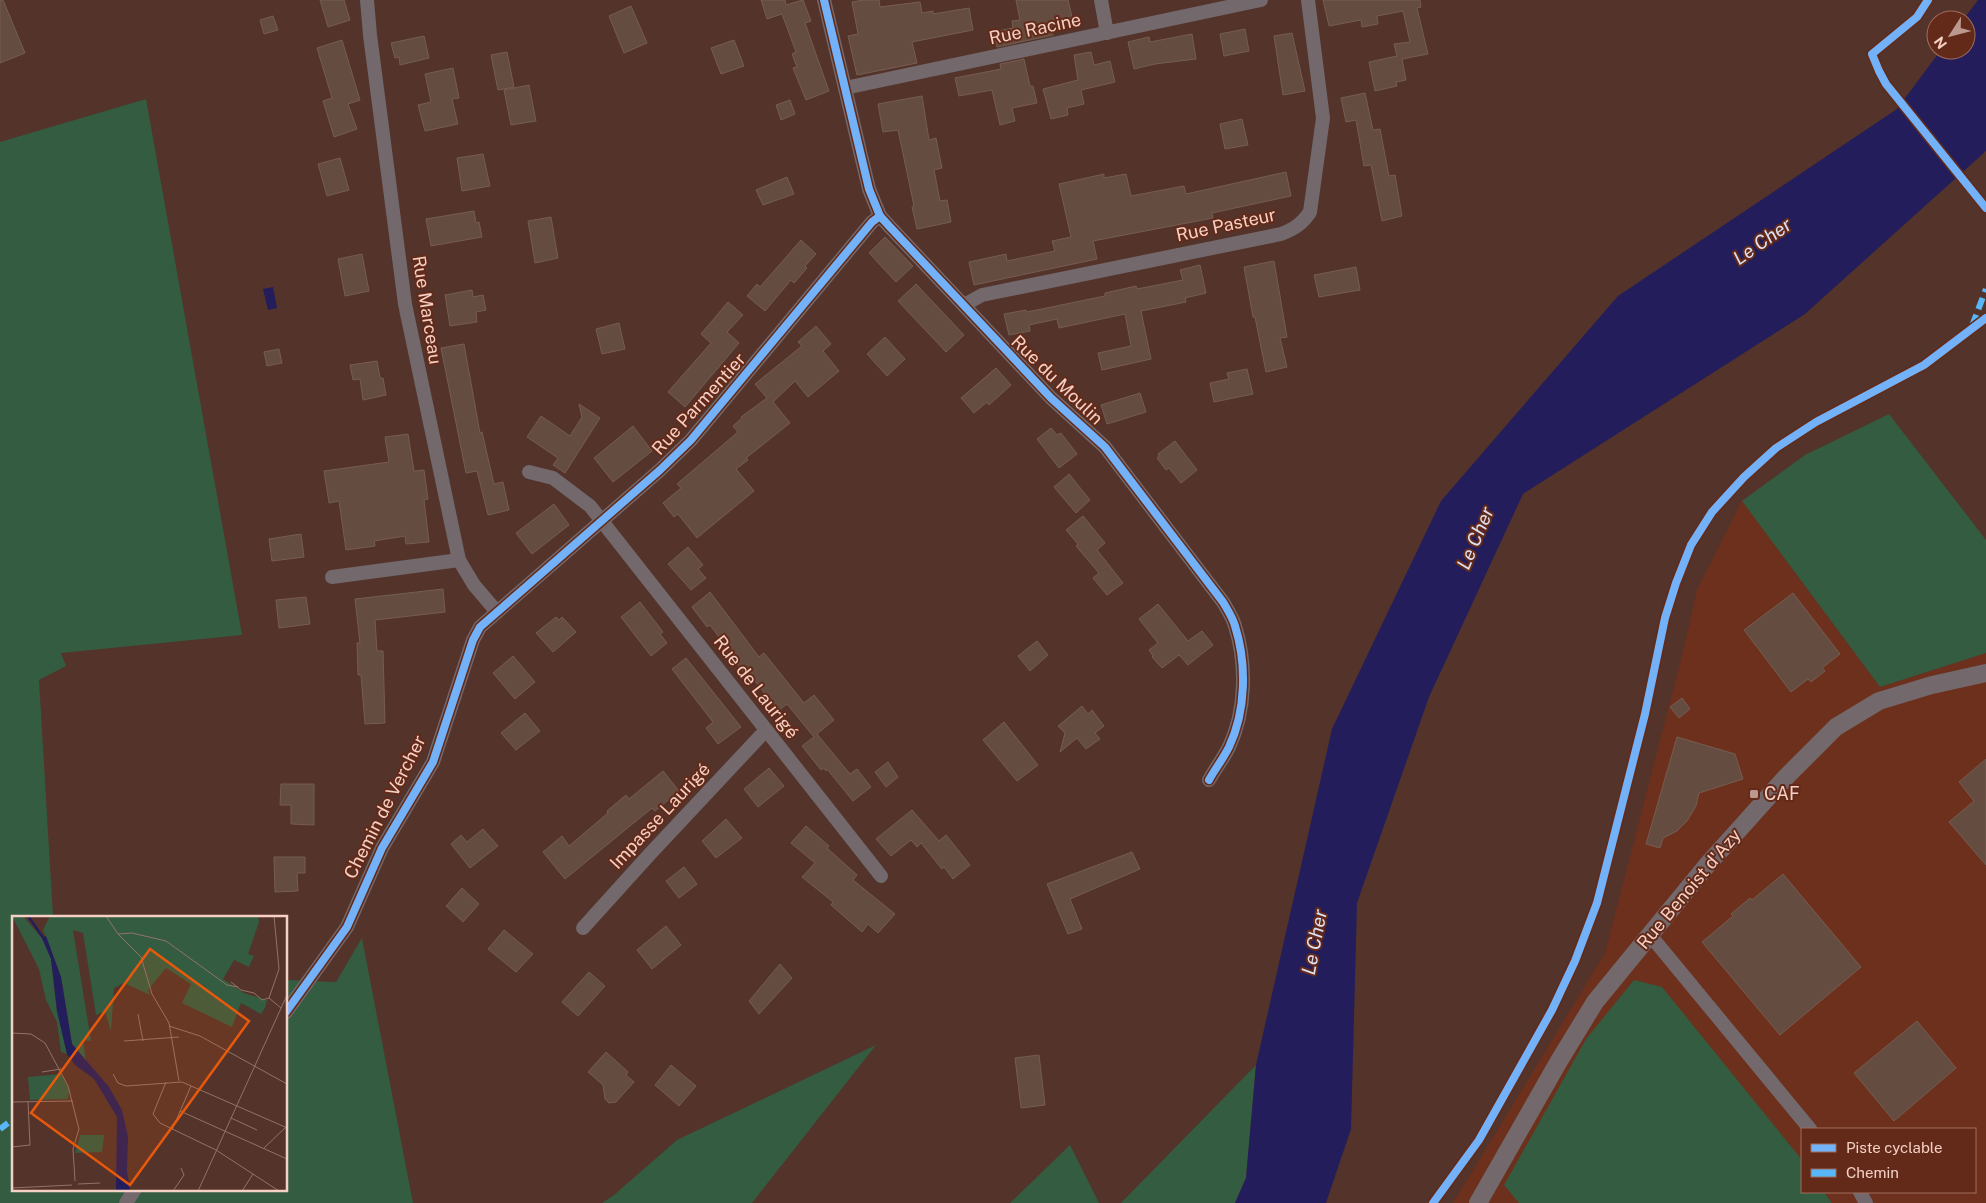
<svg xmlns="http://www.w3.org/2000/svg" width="1986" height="1203" font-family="'Public Sans',sans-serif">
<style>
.built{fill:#6d301d;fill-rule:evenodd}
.green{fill:#335c41}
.water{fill:#231e5b}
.building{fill:#654c40;stroke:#765d51}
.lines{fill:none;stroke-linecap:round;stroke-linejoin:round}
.minor{stroke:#73686b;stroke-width:14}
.tertiary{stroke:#73686b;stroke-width:18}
.quiet{stroke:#59b6f9;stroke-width:6;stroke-dasharray:12 6;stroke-linecap:butt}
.cycleway-casing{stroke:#642a19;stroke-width:11}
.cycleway{stroke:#73b2f8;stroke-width:8}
.poi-dot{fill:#bc998f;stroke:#642a19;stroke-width:2}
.labels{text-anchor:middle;stroke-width:4;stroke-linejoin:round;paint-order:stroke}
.street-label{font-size:18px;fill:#f5d0c5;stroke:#642a19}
.poi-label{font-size:18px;fill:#f5d0c5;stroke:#642a19;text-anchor:start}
.water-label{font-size:19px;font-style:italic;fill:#dce0f5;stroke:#642a19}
.inset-river{fill:none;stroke:#231e5b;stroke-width:2.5}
.inset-road{fill:none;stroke:#947268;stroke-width:1}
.view{fill:#e8590c;fill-opacity:0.15;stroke:#e8590c;stroke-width:2.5}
.inset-edge{fill:none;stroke:#f5d0c5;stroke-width:2.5}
</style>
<rect width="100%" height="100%" fill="#53332a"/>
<path class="built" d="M1742,501l138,186 106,-34v550h-533l152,-250 78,-301 14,-62zM1802,1129h173v63h-173z"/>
<g class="green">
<polygon points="146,99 242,635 61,653 66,666 39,680 53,917 14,917 14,1189 286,1189 286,980 336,982 362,938 413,1203 0,1203 0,142"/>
<polygon points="1889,414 1986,540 1986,653 1880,687 1742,501 1805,455"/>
<polygon points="1634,980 1662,987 1802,1160 1802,1192 1824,1192 1832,1203 1519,1203 1504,1185 1586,1039"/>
<polygon points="876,1045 752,1203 602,1203 614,1195 677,1140"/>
<polygon points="1256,1065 1246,1178 1235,1203 1121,1203"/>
<polygon points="1070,1145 1099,1203 1010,1203"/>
</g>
<g class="water">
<polygon points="1978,0 1986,0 1986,151 1805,314 1523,494 1429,697 1357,903 1351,1129 1326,1203 1235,1203 1246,1178 1256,1065 1332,729 1441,501 1618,296 1897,109 1941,50 1966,50 1966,20 1963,20"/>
<polygon points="273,287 277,308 268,310 263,289"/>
</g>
<g class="building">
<polygon points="0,0 3,0 25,53 0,63"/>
<polygon points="320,0 344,0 350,20 328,27"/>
<polygon points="761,0 785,0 786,5 803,0 811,21 805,23 829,91 806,100 793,68 797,67 792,54 796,52 782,14 767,19"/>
<polygon points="863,0 879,0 880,7 920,2 922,13 933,11 933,14 969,8 973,30 912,42 917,63 857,75 848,36 858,34 852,2"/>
<polygon points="1016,0 1068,0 1073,21 1051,26 1053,35 997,47 994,32 1013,28 1012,21 1020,20"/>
<polygon points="1323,0 1420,0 1421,7 1417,8 1428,54 1402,59 1406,80 1396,82 1397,86 1375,91 1369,62 1397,56 1394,44 1410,42 1403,11 1377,16 1378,24 1362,27 1361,20 1329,26"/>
<polygon points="631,6 647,43 624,53 609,16"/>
<polygon points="273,16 278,30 264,34 260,20"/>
<polygon points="1245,29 1249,51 1224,56 1220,34"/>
<polygon points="1292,33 1305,91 1283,95 1274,36"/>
<polygon points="1192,34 1196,59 1155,64 1134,69 1128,42 1149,37 1150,42"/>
<polygon points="424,36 429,58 400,65 399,57 395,58 391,43"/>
<polygon points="342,40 360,100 348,104 357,129 334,137 323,101 332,98 317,48"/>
<polygon points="734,40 744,66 721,74 711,48"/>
<polygon points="507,52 514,87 498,90 491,55"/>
<polygon points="1091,52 1094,65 1110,61 1115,82 1081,90 1084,104 1067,108 1068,115 1051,119 1043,89 1078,80 1074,55"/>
<polygon points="1024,59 1030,86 1033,86 1037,103 1012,108 1015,121 1000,125 992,90 959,96 955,78 1001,69 1000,64"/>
<polygon points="453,68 459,98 452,99 458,124 425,131 418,105 431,102 425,74"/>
<polygon points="529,85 536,121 511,125 504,90"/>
<polygon points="1365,93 1373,130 1380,129 1389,176 1395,175 1402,216 1382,221 1371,165 1364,166 1356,120 1346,122 1341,98"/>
<polygon points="922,96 929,140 936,138 942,168 934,170 940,201 947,200 951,222 917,229 912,207 914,206 898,130 883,132 878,104"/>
<polygon points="790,100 795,114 781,120 776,105"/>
<polygon points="1242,119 1248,145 1225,149 1220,124"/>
<polygon points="483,154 490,186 462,191 457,158"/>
<polygon points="340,158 349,190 327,196 318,164"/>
<polygon points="1286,172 1291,196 1212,213 1213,218 1093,241 1097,259 974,285 969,262 1006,254 1007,261 1055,251 1052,241 1071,237 1059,184 1104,174 1104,178 1126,174 1131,196 1184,186 1186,194"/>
<polygon points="787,177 794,194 763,205 756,190"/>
<polygon points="474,211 476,223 479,222 482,237 431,246 426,219"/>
<polygon points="551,217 558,258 535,263 528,221"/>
<polygon points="885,237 913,266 896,282 869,253"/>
<polygon points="801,240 816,254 805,266 807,268 794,283 791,280 765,311 747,296 757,284 760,287"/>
<polygon points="362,254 369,291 345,296 338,259"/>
<polygon points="1274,261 1287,337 1280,338 1287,367 1266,372 1255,317 1253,317 1244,267"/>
<polygon points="1200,265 1206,293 1185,298 1186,302 1141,311 1151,359 1102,370 1098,353 1131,346 1125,314 1059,328 1057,319 1029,325 1030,331 1009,335 1004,314 1026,310 1027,312 1105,296 1105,293 1136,286 1137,289 1183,280 1180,270"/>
<polygon points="1356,267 1360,290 1319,297 1314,275"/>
<polygon points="916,284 964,335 946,352 898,301"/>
<polygon points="472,290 473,297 483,295 486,310 476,312 477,322 450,326 445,295"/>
<polygon points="728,302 743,315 727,332 739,343 685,407 668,392 711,343 701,334"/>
<polygon points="619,323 625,349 602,354 596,329"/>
<polygon points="816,326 831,344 823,351 839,371 808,397 795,381 773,402 790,423 746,458 748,460 736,469 754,491 697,538 678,514 674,517 663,503 681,488 677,484 738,432 733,426 742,418 741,417 767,398 755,384 802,346 798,342"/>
<polygon points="885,337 905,359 887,376 867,354"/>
<polygon points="464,344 480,433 482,432 494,484 503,482 509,510 488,515 477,471 466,473 441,348"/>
<polygon points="279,349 282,363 267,366 264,352"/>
<polygon points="377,361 380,378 383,378 386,395 363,400 360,379 353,380 350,365"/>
<polygon points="996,368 1011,385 989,405 987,402 974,413 961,398"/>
<polygon points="1247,369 1253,394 1214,402 1210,383 1229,379 1227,373"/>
<polygon points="1140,393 1146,412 1107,424 1101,405"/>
<polygon points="579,404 600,418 565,473 553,465 558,458 527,437 541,416 570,436 582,417"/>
<polygon points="633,426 652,451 613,482 594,458"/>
<polygon points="1051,428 1057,435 1061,433 1077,454 1059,468 1037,439"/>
<polygon points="408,434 414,471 424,470 428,499 424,500 429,542 406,544 405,536 374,541 375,546 346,550 339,501 329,503 324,471 389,462 385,437"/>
<polygon points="1175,441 1197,470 1181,483 1169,468 1166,470 1157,458 1159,456 1158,454"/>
<polygon points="1069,474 1090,500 1076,513 1054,487"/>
<polygon points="554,504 569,525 532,554 516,533"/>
<polygon points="1083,516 1105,543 1097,550 1123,583 1107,595 1093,578 1099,573 1076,546 1078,544 1066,530"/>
<polygon points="301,534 304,557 272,561 269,539"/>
<polygon points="688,547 703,565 698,569 706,578 691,590 668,564"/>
<polygon points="443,589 445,612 375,620 377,651 383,651 385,723 365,724 361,675 358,675 357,643 360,643 355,599"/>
<polygon points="710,592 759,657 764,653 804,703 814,695 834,720 817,734 850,774 857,769 871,787 853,801 827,769 826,771 824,768 821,770 802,746 814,737 787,704 778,711 749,673 746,675 726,651 728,649 710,625 707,627 692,607"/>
<polygon points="1793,593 1840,654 1822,668 1825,671 1811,682 1808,679 1791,692 1744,630"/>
<polygon points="306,597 310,624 279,628 276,600"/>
<polygon points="640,602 663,632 660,634 667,643 651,656 621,617"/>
<polygon points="1158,604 1188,641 1202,631 1213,645 1188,665 1179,655 1162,668 1152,657 1153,656 1149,650 1158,643 1139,619"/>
<polygon points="556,617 559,620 562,617 576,632 553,652 536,633"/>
<polygon points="1037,641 1048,655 1030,671 1018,656"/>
<polygon points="513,656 535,682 515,699 493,673"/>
<polygon points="686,658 741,727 718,744 706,728 713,722 672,669"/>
<polygon points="1682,698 1690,709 1679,718 1670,707"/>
<polygon points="1082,706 1088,714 1092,710 1104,726 1095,733 1100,739 1086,749 1077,738 1060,752 1065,733 1058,726"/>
<polygon points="525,713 540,731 516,750 501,733"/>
<polygon points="1004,722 1038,765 1017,781 983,740"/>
<polygon points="1677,737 1735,754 1743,779 1699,793 1696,806 1687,821 1677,831 1663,838 1660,848 1646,844"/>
<polygon points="1986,759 1986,865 1949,822 1974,801 1959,782"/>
<polygon points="888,762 898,777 886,787 875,772"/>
<polygon points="769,768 784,786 758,807 744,789"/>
<polygon points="663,771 679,791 655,811 652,808 565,879 543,852 562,836 569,846 608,813 607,811 626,795 629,799"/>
<polygon points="281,784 314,784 314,825 291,824 291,805 280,805"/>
<polygon points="912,810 939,841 946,835 970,865 953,879 944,867 942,869 921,843 917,847 911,840 891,856 876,839"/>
<polygon points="726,819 742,838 716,858 702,841"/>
<polygon points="806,826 829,846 827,848 857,875 853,880 895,914 878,933 868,924 862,932 831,905 833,902 802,877 815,863 791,843"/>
<polygon points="483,829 498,846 470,868 451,844 461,835 467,842"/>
<polygon points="1132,852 1140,869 1070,899 1082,929 1068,934 1047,884"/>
<polygon points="274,857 305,857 305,873 297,873 298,891 275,892"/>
<polygon points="684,867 697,884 679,898 666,881"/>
<polygon points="1783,874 1861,967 1780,1035 1702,942 1733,916 1731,914 1750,898 1752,900"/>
<polygon points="462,888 479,904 463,922 446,906"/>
<polygon points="666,926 681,945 652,969 637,950"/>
<polygon points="504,930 533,954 516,972 488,949"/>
<polygon points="780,964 792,978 759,1014 749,1001"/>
<polygon points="589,972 605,986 578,1016 562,1002"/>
<polygon points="1917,1021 1956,1068 1894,1121 1854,1073"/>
<polygon points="606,1052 628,1072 626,1075 634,1082 616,1102 609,1103 605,1099 603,1085 588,1072"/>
<polygon points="1039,1055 1045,1105 1021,1108 1015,1058"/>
<polygon points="671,1065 696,1086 679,1106 655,1085"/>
</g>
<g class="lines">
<g class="minor">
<polyline points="367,0 370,35 405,304 459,560 474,585 497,612"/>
<path d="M824,0l45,189 11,27 10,11 161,171 54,49 118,155c4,7 10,16 12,24 12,38 11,85 -6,121 -6,12 -14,22 -20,33"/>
<polyline points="1101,0 1107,33"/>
<polyline points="845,88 1261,0"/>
<path d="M964,305l18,-10 299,-61c13,-5 21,-10 29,-22l13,-94 -15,-118"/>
<polyline points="529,472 553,478 590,506 881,876"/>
<polyline points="332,577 459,560"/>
<polyline points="583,928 649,855 766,730"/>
<polyline points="1650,935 1810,1129"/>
<polyline points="286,1012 347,927 382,848 433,762 473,640 480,627 660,470 691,440 872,222 880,216"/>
<polyline points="1860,1192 1866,1203"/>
<polyline points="126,1203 135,1189"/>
</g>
<polyline class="tertiary" points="1478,1203 1559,1061 1595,1002 1708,864 1787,776 1836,727 1879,701 1932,685 1986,673"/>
<g class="quiet">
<polyline points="1972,326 1986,289"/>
<polyline points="0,1129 8,1123"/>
</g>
<g class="cycleway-casing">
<g id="cycleway">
<path d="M824,0l45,189 11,27 10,11 161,171 54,49 118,155c4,7 10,16 12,24 12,38 11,85 -6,121 -6,12 -14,22 -20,33"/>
<polyline points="1928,0 1917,17 1872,54 1879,71 1886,84 1986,208"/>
<polyline points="286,1012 347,927 382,848 433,762 473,640 480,627 660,470 691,440 872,222 880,216"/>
<polyline points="1433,1203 1479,1140 1552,1010 1575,961 1597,903 1645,714 1665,618 1676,583 1691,545 1712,512 1744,477 1776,448 1816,422 1924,365 1986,318"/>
</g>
</g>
<use href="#cycleway" class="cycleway"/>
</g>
<rect class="poi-dot" x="1749" y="789" width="10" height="10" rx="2.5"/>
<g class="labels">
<g class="street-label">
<text transform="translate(1035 29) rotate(-12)" y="6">Rue Racine</text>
<text transform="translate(1226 225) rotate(-12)" y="6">Rue Pasteur</text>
<text transform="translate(427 310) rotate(81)" y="6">Rue Marceau</text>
<text transform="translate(1057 380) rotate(44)" y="6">Rue du Moulin</text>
<text transform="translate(699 404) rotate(-48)" y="6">Rue Parmentier</text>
<text transform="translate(756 687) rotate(52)" y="6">Rue de Laurigé</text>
<text transform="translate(385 807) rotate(-63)" y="6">Chemin de Vercher</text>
<text transform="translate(660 816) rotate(-47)" y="6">Impasse Laurigé</text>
<text transform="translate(1689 889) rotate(-50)" y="6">Rue Benoist d'Azy</text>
</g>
<g class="poi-label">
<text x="1764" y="800">CAF</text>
</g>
<g class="water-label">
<text transform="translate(1762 241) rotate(-35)" y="7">Le Cher</text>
<text transform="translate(1475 538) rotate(-67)" y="7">Le Cher</text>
<text transform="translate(1314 942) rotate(-79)" y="7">Le Cher</text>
</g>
</g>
<g transform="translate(12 916)">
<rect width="275" height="275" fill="#53332a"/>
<path d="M0,0h11l19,22 9,20 6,53 10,43 -6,-2 -4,-30 -11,-22 -7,-31zM38,0h208l1,6 -11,32 6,2 -5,11 -15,-7 -11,19 21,14 23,7 -2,8 -4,6 -20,-11 -9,24 -50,-24 9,-19 -25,-16 -18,22 2,5 -26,-12 -10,5 -3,43 -6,-20 -9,4 -13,-82 -10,-3 18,111 -8,-1 3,21 -14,-17 -11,-67 -18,-47zM49,158l8,16 -1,9 -38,1 -2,-23zM68,219h24l-2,17 -27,1z" fill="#335c41"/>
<path d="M34,20l15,41 11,67 37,43 13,23 6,27 -1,34 3,20h-14l1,-74 -23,-38 -19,-14 -8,-11 -10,-43 -6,-52 -9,-21z" fill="#231e5b"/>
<path class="inset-river" d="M16,0l16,23"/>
<path class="inset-road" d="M94,0l12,18 23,23 11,37 17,29 10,58M106,18l14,-1 34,8 61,44 11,2M219,66l10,8 13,3 8,7 7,-2 12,10M257,82l10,-29 -5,-53M126,98l5,27M157,110l31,10 87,48M0,117l19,1 14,9 23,43 11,43 -6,20 2,32M112,125l55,-4M30,156l19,-3M101,158l5,9 8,3 56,-4 103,45M154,166l-13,32 7,9 56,27 63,41M0,186l61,-1M168,195l107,48M219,202l26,12M160,214l19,-44M0,231l18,-2 -2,-43M252,232l23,-22M66,268l22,-1M0,272l60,-3M161,275l11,-16 -3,-7M186,275l89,-196M230,275l11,-17"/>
<path class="view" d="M138,33l99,72 -119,164 -99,-72z"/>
<rect width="275" height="275" class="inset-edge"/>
</g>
<rect x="1801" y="1128" width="175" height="65" fill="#642a19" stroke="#9e6c5e"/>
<rect x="1811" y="1144" width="25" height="8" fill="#73b2f8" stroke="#9e6c5e"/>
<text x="1846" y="1153" font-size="15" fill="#f5d0c5">Piste cyclable</text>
<rect x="1811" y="1169" width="25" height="8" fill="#59b6f9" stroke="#9e6c5e"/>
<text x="1846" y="1178" font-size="15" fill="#f5d0c5">Chemin</text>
<g transform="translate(1951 35) rotate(234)"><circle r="24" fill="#642a19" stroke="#9e6c5e"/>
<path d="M0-4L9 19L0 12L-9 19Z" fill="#bc998f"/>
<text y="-8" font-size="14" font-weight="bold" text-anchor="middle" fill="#f5d0c5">N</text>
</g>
</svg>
